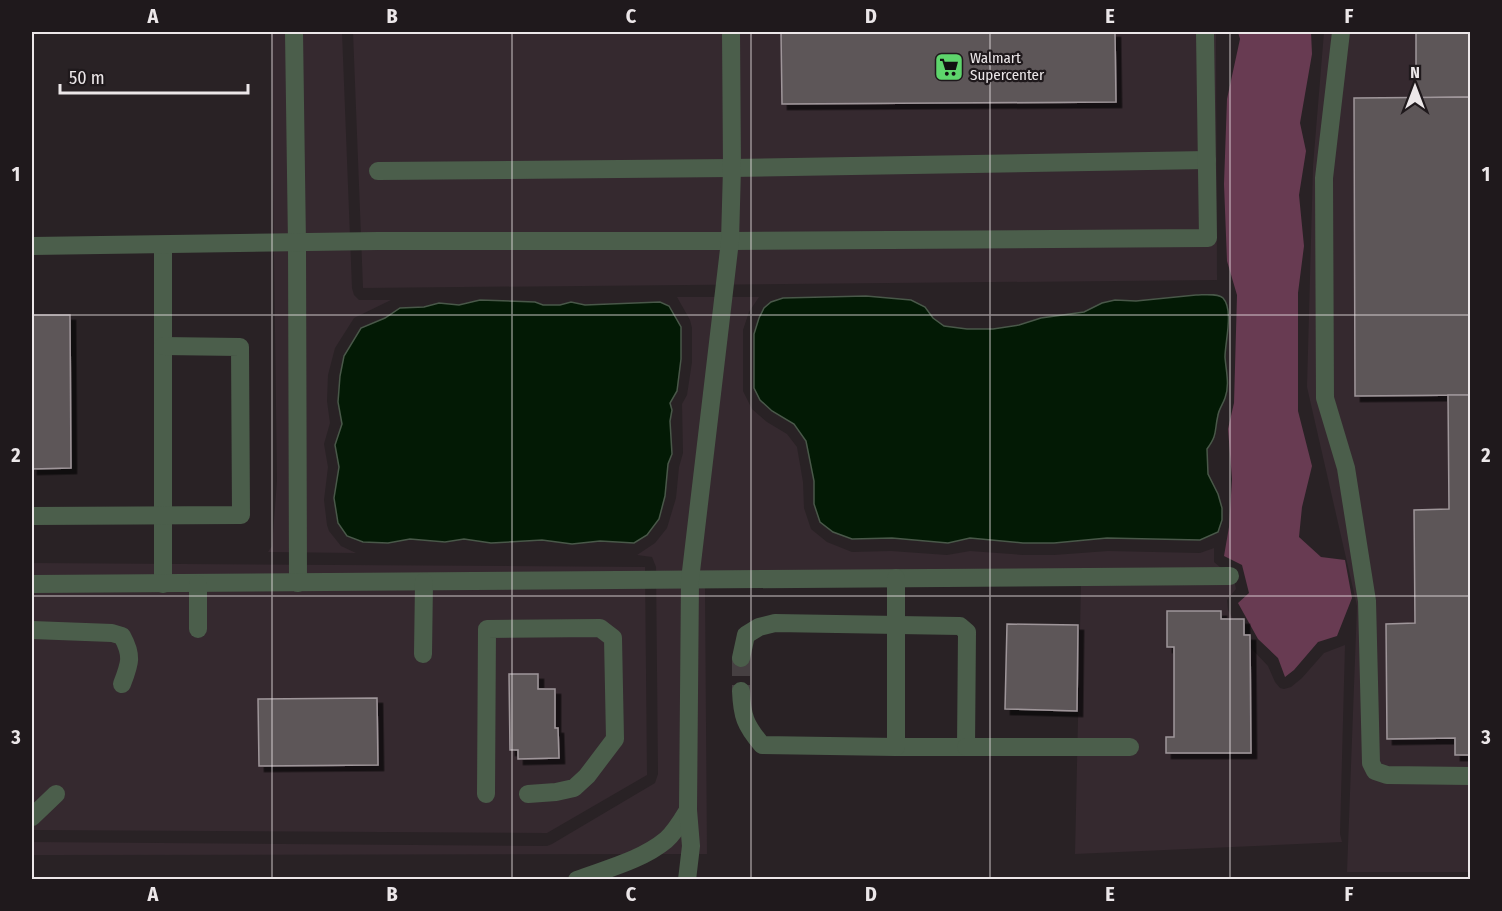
<svg xmlns="http://www.w3.org/2000/svg" width="1502" height="911" font-family="'Fira Sans Condensed',sans-serif">
<style>
.built{fill:#35292f}
.green{fill:#683b52}
.water{fill:#031a05;stroke:#495849;stroke-width:1.5}
.building{fill:#5d5659;stroke:#9f969a;stroke-width:1.5;filter:url(#shadow)}
.lines{fill:none;stroke-linecap:round;stroke-linejoin:round}
.minor-tunnel{stroke:#464042;stroke-width:18;stroke-dasharray:18 9;stroke-linecap:butt}
.minor{stroke:#4b5e4b;stroke-width:18}
.grid{fill:none;stroke:#ece7e9;stroke-width:1.5;stroke-opacity:0.55}
.labels{text-anchor:middle;stroke-width:4.5;stroke-linejoin:round;paint-order:stroke}
.poi-label{font-size:15px;fill:#ece7e9;stroke:#1f191c;text-anchor:start}
.neatline{fill:none;stroke:#ece7e9;stroke-width:2}
.grid-label{font-size:20px;text-anchor:middle;font-weight:bold;fill:#ece7e9}
</style>
<defs>
<filter id="shadow"><feDropShadow dx="5.5" dy="5.5" stdDeviation="0" flood-color="#0009"/></filter>
</defs>
<rect width="100%" height="100%" fill="#292225"/>
<g class="built">
<polygon points="271,32 342,32 352,288 354,295 359,300 391,300 354,318 335,348 328,375 327,401 330,423 324,444 328,467 324,500 327,525 329,531 341,546 356,553 268,552 272,546 277,481"/>
<polygon points="353,32 1216,32 1217,280 363,288"/>
<polygon points="1324,32 1470,32 1470,872 1347,872 1357,606 1307,387 1313,166"/>
<polygon points="677,297 759,297 749,312 743,330 743,391 752,409 767,422 787,434 797,447 803,482 804,508 811,529 827,542 852,552 891,551 947,555 970,551 1023,555 1054,555 1108,551 1200,553 1214,548 1214,562 1220,567 1233,574 1236,589 1227,600 1228,610 1248,645 1268,666 1275,682 1280,688 1284,689 1291,687 1302,678 1324,653 1345,645 1340,834 1342,842 1075,854 1081,584 705,588 707,854 32,855 32,842 547,846 552,844 655,783 658,774 656,567 652,557 637,555 655,543 667,528 676,498 679,467 683,453 682,404 687,395 692,362 692,328 690,320"/>
<polygon points="32,563 645,567 647,775 547,833 32,830"/>
</g>
<polygon class="green" points="1238,32 1311,32 1312,54 1300,123 1306,151 1299,195 1304,246 1298,293 1298,411 1312,466 1302,507 1299,537 1321,557 1345,560 1352,598 1337,636 1318,642 1294,670 1285,677 1278,658 1258,639 1238,603 1249,593 1242,565 1224,556 1229,527 1232,479 1228,429 1234,403 1237,295 1227,261 1224,184 1227,99 1240,39"/>
<g class="water">
<path d="M1196,295c8,0 22,-2 27,3 11,12 2,44 2,59 1,14 5,28 0,41 -2,6 -6,11 -7,17 -4,17 0,19 -11,34l1,25 10,20 4,14v12l-4,12 -18,8 -93,-2 -53,5h-31l-53,-5 -22,5 -56,-5 -40,1 -19,-7 -13,-10 -6,-18v-23l-8,-40 -12,-17 -22,-13 -12,-11 -6,-12v-54l5,-16 5,-10 7,-6 12,-4 83,-2 45,4 14,7 8,11 11,8 23,3h26l26,-4 22,-7 43,-6 18,-9 13,-3 21,1z"/>
<polygon points="480,300 535,302 543,305 560,305 571,302 585,305 660,302 669,306 681,327 681,359 677,391 670,403 672,410 670,421 672,454 668,464 665,496 659,519 647,535 634,543 600,541 572,544 542,540 491,543 464,539 445,542 410,539 388,543 363,542 347,536 338,523 334,498 339,467 335,445 342,424 338,402 340,376 344,356 361,328 385,318 400,308 424,307 439,303 459,305"/>
</g>
<g class="building">
<polygon points="781,32 1115,32 1116,102 782,104"/>
<polygon points="1416,32 1470,32 1470,97 1416,98"/>
<polygon points="1470,97 1470,395 1355,396 1354,98"/>
<polygon points="32,315 70,315 71,468 32,469"/>
<polygon points="1448,395 1470,395 1470,755 1455,755 1455,738 1387,739 1386,624 1415,623 1414,510 1449,509"/>
<polygon points="1167,611 1221,611 1221,619 1244,619 1244,635 1250,635 1251,753 1166,753 1166,737 1174,737 1174,647 1167,647"/>
<polygon points="1007,624 1078,625 1077,711 1005,709"/>
<polygon points="509,674 538,674 538,689 555,689 555,728 558,728 559,758 518,759 518,750 510,750"/>
<polygon points="377,698 378,765 259,766 258,699"/>
</g>
<g class="lines">
<polyline class="minor-tunnel" points="741,658 741,691"/>
<g class="minor">
<polyline points="294,32 297,244 298,583"/>
<polyline points="1341,32 1324,178 1325,398 1346,468 1367,601 1371,763 1375,771 1387,775 1470,776"/>
<polyline points="378,171 732,168 1207,160"/>
<polyline points="163,245 163,584"/>
<polyline points="32,246 378,241 730,241 1208,238 1205,32"/>
<polyline points="32,516 241,515 240,347 163,346"/>
<polyline points="32,584 1230,576"/>
<polyline points="198,584 198,629"/>
<path d="M32,630l80,3 10,3c11,20 8,27 0,48"/>
<polyline points="423,654 424,582"/>
<polyline points="741,658 746,635 759,627 775,623 960,626 967,632 966,747 896,747"/>
<path d="M741,691c1,25 4,34 21,54l134,2v-169"/>
<polyline points="966,747 1130,747"/>
<polyline points="486,794 487,629 600,628 613,638 615,739 587,776 574,788 556,792 528,794"/>
<polyline points="32,817 56,794"/>
<path d="M577,880c29,-11 65,-20 89,-40 9,-8 16,-20 22,-30"/>
<polyline points="687,880 691,846 688,810 690,580 730,241 732,168 731,32"/>
</g>
</g>
<path class="grid" d="M272,32v848M512,32v848M751,32v848M990,32v848M1230,32v848M32,315h1438M32,596h1438"/>
<defs>
<g id="supermarket-square" transform="scale(1.5)"><rect x="-9" y="-9" width="18" height="18" rx="4" fill="#5ed56c" stroke="#1f191c"/><path d="M-6-5.5h2.5l.6 2H6L4.5 2H-2.5L-4.4-4H-6ZM-1.5 3.2a1.3 1.3 0 1 0 .1 0ZM3 3.2a1.3 1.3 0 1 0 .1 0Z" fill="#111"/></g>
</defs>
<g fill-rule="evenodd">
<use href="#supermarket-square" x="949" y="67"/>
</g>
<g class="labels">
<g class="poi-label">
<text x="970" y="63">Walmart<tspan x="970" dy="17">Supercenter</tspan></text>
</g>
</g>
<rect width="1502" height="911" fill="none" stroke="#1f191c" stroke-width="66"/>
<g transform="translate(1415 87)" stroke="#1f191c" stroke-width="4.5" paint-order="stroke">
<path d="M0-4.5L10 22L0 15L-10 22Z" fill="#ece7e9"/>
<text y="-9" font-size="16" font-weight="bold" text-anchor="middle" fill="#ece7e9">N</text>
</g>
<path d="M60 84v9h188v-9" fill="none" stroke="#ece7e9" stroke-width="3"/>
<text x="69" y="84" font-size="18" fill="#ece7e9" stroke="#1f191c" stroke-width="4.5" paint-order="stroke">50 m</text>
<rect x="33" y="33" width="1436" height="845" class="neatline"/>
<g class="grid-label">
<text x="153" y="23">A</text>
<text x="392" y="23">B</text>
<text x="631" y="23">C</text>
<text x="871" y="23">D</text>
<text x="1110" y="23">E</text>
<text x="1349" y="23">F</text>
<text x="16" y="181">1</text>
<text x="1486" y="181">1</text>
<text x="16" y="462">2</text>
<text x="1486" y="462">2</text>
<text x="16" y="744">3</text>
<text x="1486" y="744">3</text>
<text x="153" y="901">A</text>
<text x="392" y="901">B</text>
<text x="631" y="901">C</text>
<text x="871" y="901">D</text>
<text x="1110" y="901">E</text>
<text x="1349" y="901">F</text>
</g>
</svg>
